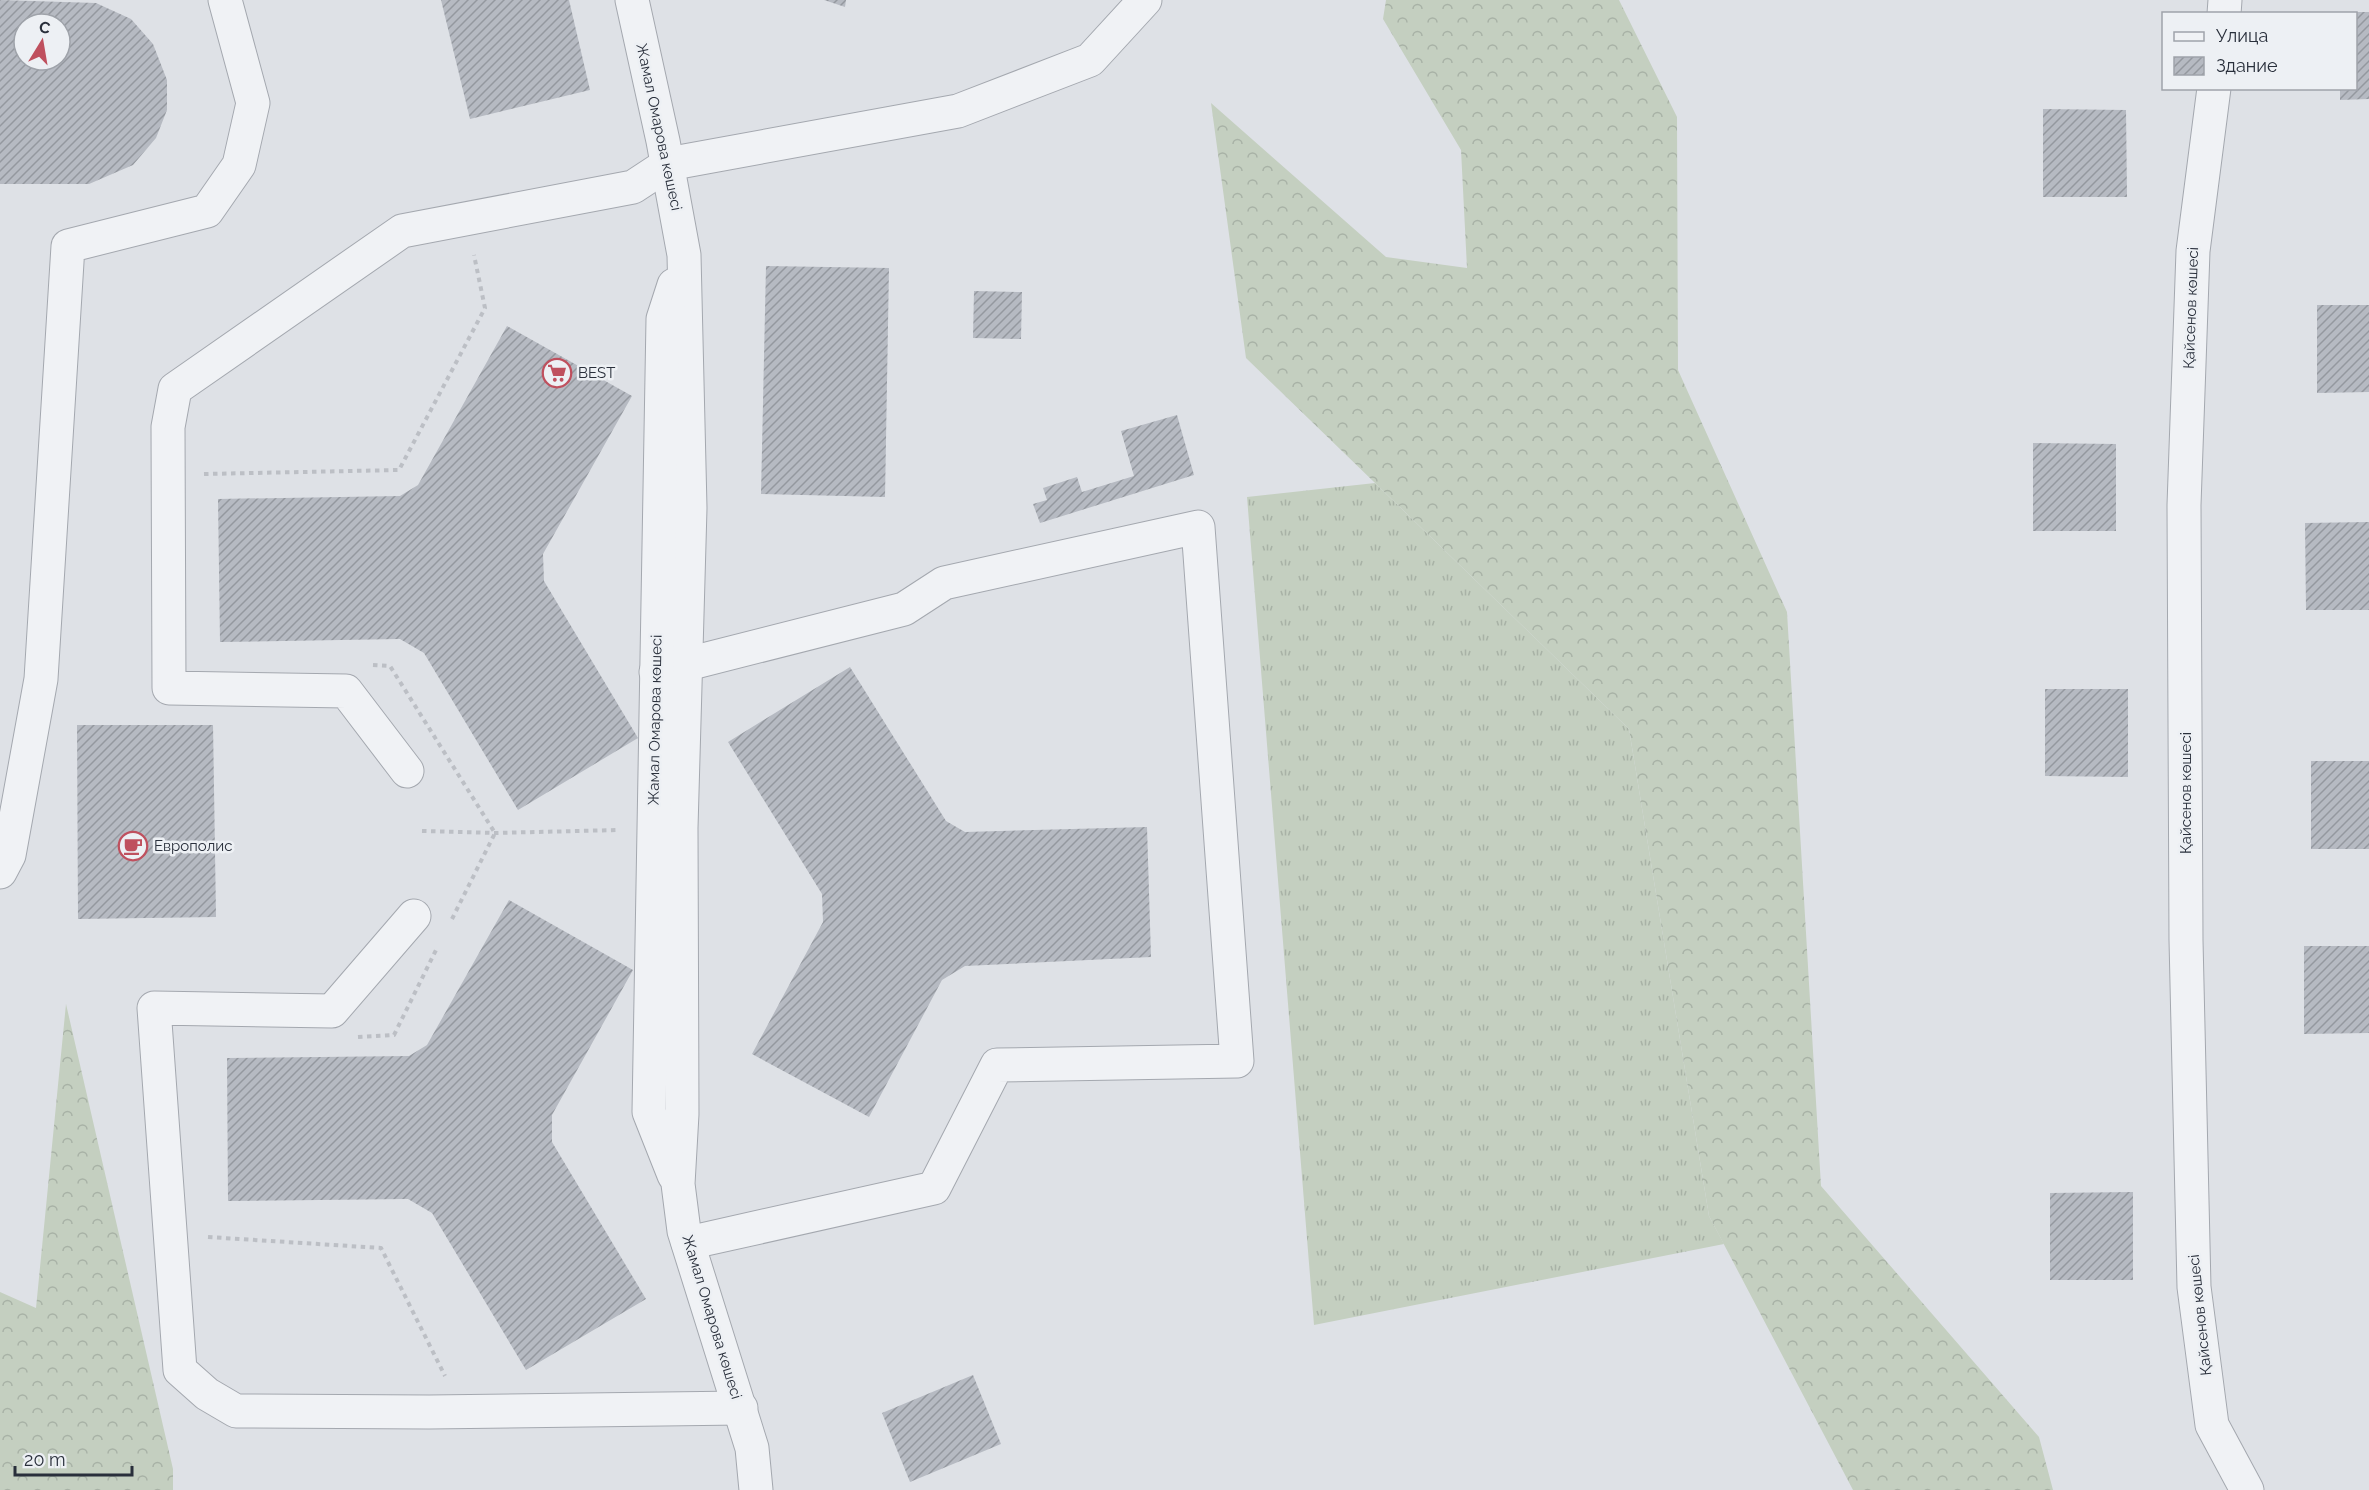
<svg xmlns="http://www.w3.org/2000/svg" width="2369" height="1490" font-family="Raleway,sans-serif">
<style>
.grass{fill:url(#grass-tufts)}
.forest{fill:url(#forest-crowns)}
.building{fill:url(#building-hatch);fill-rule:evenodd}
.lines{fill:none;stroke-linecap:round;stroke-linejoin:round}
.minor-casing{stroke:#a4a8af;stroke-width:35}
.path{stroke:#bcbfc5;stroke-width:4;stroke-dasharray:4.5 4.5;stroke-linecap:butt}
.minor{stroke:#f0f2f5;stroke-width:33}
.labels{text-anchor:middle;stroke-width:5;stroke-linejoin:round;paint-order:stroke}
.street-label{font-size:15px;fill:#292f3b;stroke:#edf0f4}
.poi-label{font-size:15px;fill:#292f3b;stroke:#edf0f4;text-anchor:start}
</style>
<defs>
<pattern id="grass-tufts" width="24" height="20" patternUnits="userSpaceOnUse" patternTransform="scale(1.5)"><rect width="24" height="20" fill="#c4cfc0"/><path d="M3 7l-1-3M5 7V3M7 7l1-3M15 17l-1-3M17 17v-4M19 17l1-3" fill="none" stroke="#a8b2a6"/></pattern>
<pattern id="forest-crowns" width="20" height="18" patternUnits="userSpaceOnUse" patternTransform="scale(1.5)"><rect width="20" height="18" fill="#c4cfc0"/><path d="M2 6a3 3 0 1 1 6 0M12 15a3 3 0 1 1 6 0" fill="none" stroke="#a8b2a6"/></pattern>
<pattern id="building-hatch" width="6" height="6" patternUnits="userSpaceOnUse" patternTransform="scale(1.5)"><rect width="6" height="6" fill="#b6bac2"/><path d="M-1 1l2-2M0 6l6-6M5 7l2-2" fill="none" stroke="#94989f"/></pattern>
</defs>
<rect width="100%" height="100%" fill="#dee1e6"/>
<polygon class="grass" points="1375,483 1629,729 1709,1216 1724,1244 1314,1325 1247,497"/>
<g class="forest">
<polygon points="1386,0 1619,0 1677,117 1678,370 1787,612 1821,1186 2039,1437 2053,1490 1853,1490 1709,1216 1629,729 1246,358 1211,103 1386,257 1467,268 1461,150 1383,19"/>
<polygon points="66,1004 173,1469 173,1490 0,1490 0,1292 36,1308"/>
</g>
<g class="building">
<path d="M0,0l96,3 35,16 22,25 14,36v30l-11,28 -23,27 -44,19h-89zM24,24h36v36h-36z"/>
<polygon points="441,0 569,0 590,90 470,119"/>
<polygon points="824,0 846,0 845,7"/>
<polygon points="2356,12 2369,12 2369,99 2340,100 2340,88 2356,88"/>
<polygon points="2043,109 2126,110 2127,197 2043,197"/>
<polygon points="766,266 889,268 885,497 761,494"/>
<polygon points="974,291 1022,292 1021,339 973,338"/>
<polygon points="2317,305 2369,305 2369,392 2317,393"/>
<polygon points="507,326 632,396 543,554 544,581 638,738 518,810 424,653 400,639 220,642 218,499 400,496 418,485"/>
<polygon points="1177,415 1194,475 1040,523 1033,504 1047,500 1043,488 1077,477 1082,492 1134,476 1121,431"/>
<polygon points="2033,443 2116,444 2116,531 2033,531"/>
<polygon points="2369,522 2369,610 2306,610 2305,523"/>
<polygon points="850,667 946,821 965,832 1147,827 1151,957 965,966 942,980 869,1117 752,1054 823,922 822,894 728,742"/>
<polygon points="2045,689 2128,689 2128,777 2045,776"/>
<polygon points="77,725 213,725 216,917 78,919"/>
<rect x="2311" y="761" width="58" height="88"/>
<polygon points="509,900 633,970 552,1115 552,1142 646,1299 526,1370 432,1213 408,1199 228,1201 227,1058 409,1056 427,1045"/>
<polygon points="2304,946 2369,946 2369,1033 2304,1034"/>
<polygon points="2133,1192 2133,1280 2050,1280 2050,1193"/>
<polygon points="973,1375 1001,1444 910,1482 882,1413"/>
</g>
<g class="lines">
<g class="minor-casing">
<g id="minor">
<polyline points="632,0 663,141 684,255 690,508 681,828 682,1114 678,1184 684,1231 752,1448 756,1490"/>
<polyline points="2224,14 2225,0"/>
<polyline points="2214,88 2193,251 2184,505 2186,940 2194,1287 2212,1425 2247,1490"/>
<polyline points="656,672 904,609 944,583 1198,527 1237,1061 997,1065 934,1188 688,1243"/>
<polyline points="407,771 346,691 169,688 168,427 175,389 402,231 633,187 668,164 958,111 1090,60 1145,0"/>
<polyline points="0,872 9,855 41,679 68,246 207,211 239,165 253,103 225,0"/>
<polyline points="414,916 332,1011 154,1008 180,1370 207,1394 236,1411 429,1412 741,1408"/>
<polyline points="674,1175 649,1112 663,319 674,285"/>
</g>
</g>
<g class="path">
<polyline points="204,474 399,470 485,308 474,255"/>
<polyline points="373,665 390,666 495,833 452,919"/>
<polyline points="422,831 495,833 618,830"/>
<polyline points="358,1037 394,1035 436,950"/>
<polyline points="208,1237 381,1248 445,1376"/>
</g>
<use href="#minor" class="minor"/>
</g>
<defs>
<g id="supermarket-ring" transform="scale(1.5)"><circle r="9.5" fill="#edf0f4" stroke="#bf505e" stroke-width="1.5"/><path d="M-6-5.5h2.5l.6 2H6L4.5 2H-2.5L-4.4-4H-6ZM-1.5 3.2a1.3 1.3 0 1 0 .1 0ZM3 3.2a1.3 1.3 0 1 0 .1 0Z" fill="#bf505e"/></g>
<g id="cafe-ring" transform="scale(1.5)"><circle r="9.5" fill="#edf0f4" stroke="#bf505e" stroke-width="1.5"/><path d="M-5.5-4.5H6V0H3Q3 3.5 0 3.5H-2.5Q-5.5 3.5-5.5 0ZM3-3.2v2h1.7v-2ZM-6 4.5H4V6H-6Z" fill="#bf505e"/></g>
</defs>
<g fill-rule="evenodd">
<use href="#supermarket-ring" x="557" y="373"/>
<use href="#cafe-ring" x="133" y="846"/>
</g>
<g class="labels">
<g class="street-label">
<text transform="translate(659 127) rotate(78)" y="5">Жамал Омарова көшесі</text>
<text transform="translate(2191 308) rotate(-88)" y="5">Қайсенов көшесі</text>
<text transform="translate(655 720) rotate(-89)" y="5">Жамал Омарова көшесі</text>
<text transform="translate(2186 793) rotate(-90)" y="5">Қайсенов көшесі</text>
<text transform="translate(2200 1315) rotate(-96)" y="5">Қайсенов көшесі</text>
<text transform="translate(712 1317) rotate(73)" y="5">Жамал Омарова көшесі</text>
</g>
<g class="poi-label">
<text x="578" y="378">BEST</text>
<text x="154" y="851">Европолис</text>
</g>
</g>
<rect x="2162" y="12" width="195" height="78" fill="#edf0f4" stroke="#9fa3aa" stroke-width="1.5"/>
<rect x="2174" y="32" width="30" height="9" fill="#f0f2f5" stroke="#9fa3aa" stroke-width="1.5"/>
<text x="2216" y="42" font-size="18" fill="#292f3b">Улица</text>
<rect x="2174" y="57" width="30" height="18" fill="url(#building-hatch)" stroke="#9fa3aa" stroke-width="1.5"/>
<text x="2216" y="72" font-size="18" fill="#292f3b">Здание</text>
<g transform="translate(42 42) rotate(11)"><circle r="28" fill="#edf0f4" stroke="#9fa3aa" stroke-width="1.5"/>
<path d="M0-4.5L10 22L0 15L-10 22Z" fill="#bf505e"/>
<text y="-9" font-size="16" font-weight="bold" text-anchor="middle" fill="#292f3b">С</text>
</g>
<path d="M15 1466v9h117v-9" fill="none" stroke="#292f3b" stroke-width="3"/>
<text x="24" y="1466" font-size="18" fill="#292f3b" stroke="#edf0f4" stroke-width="4.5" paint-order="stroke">20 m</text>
</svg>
